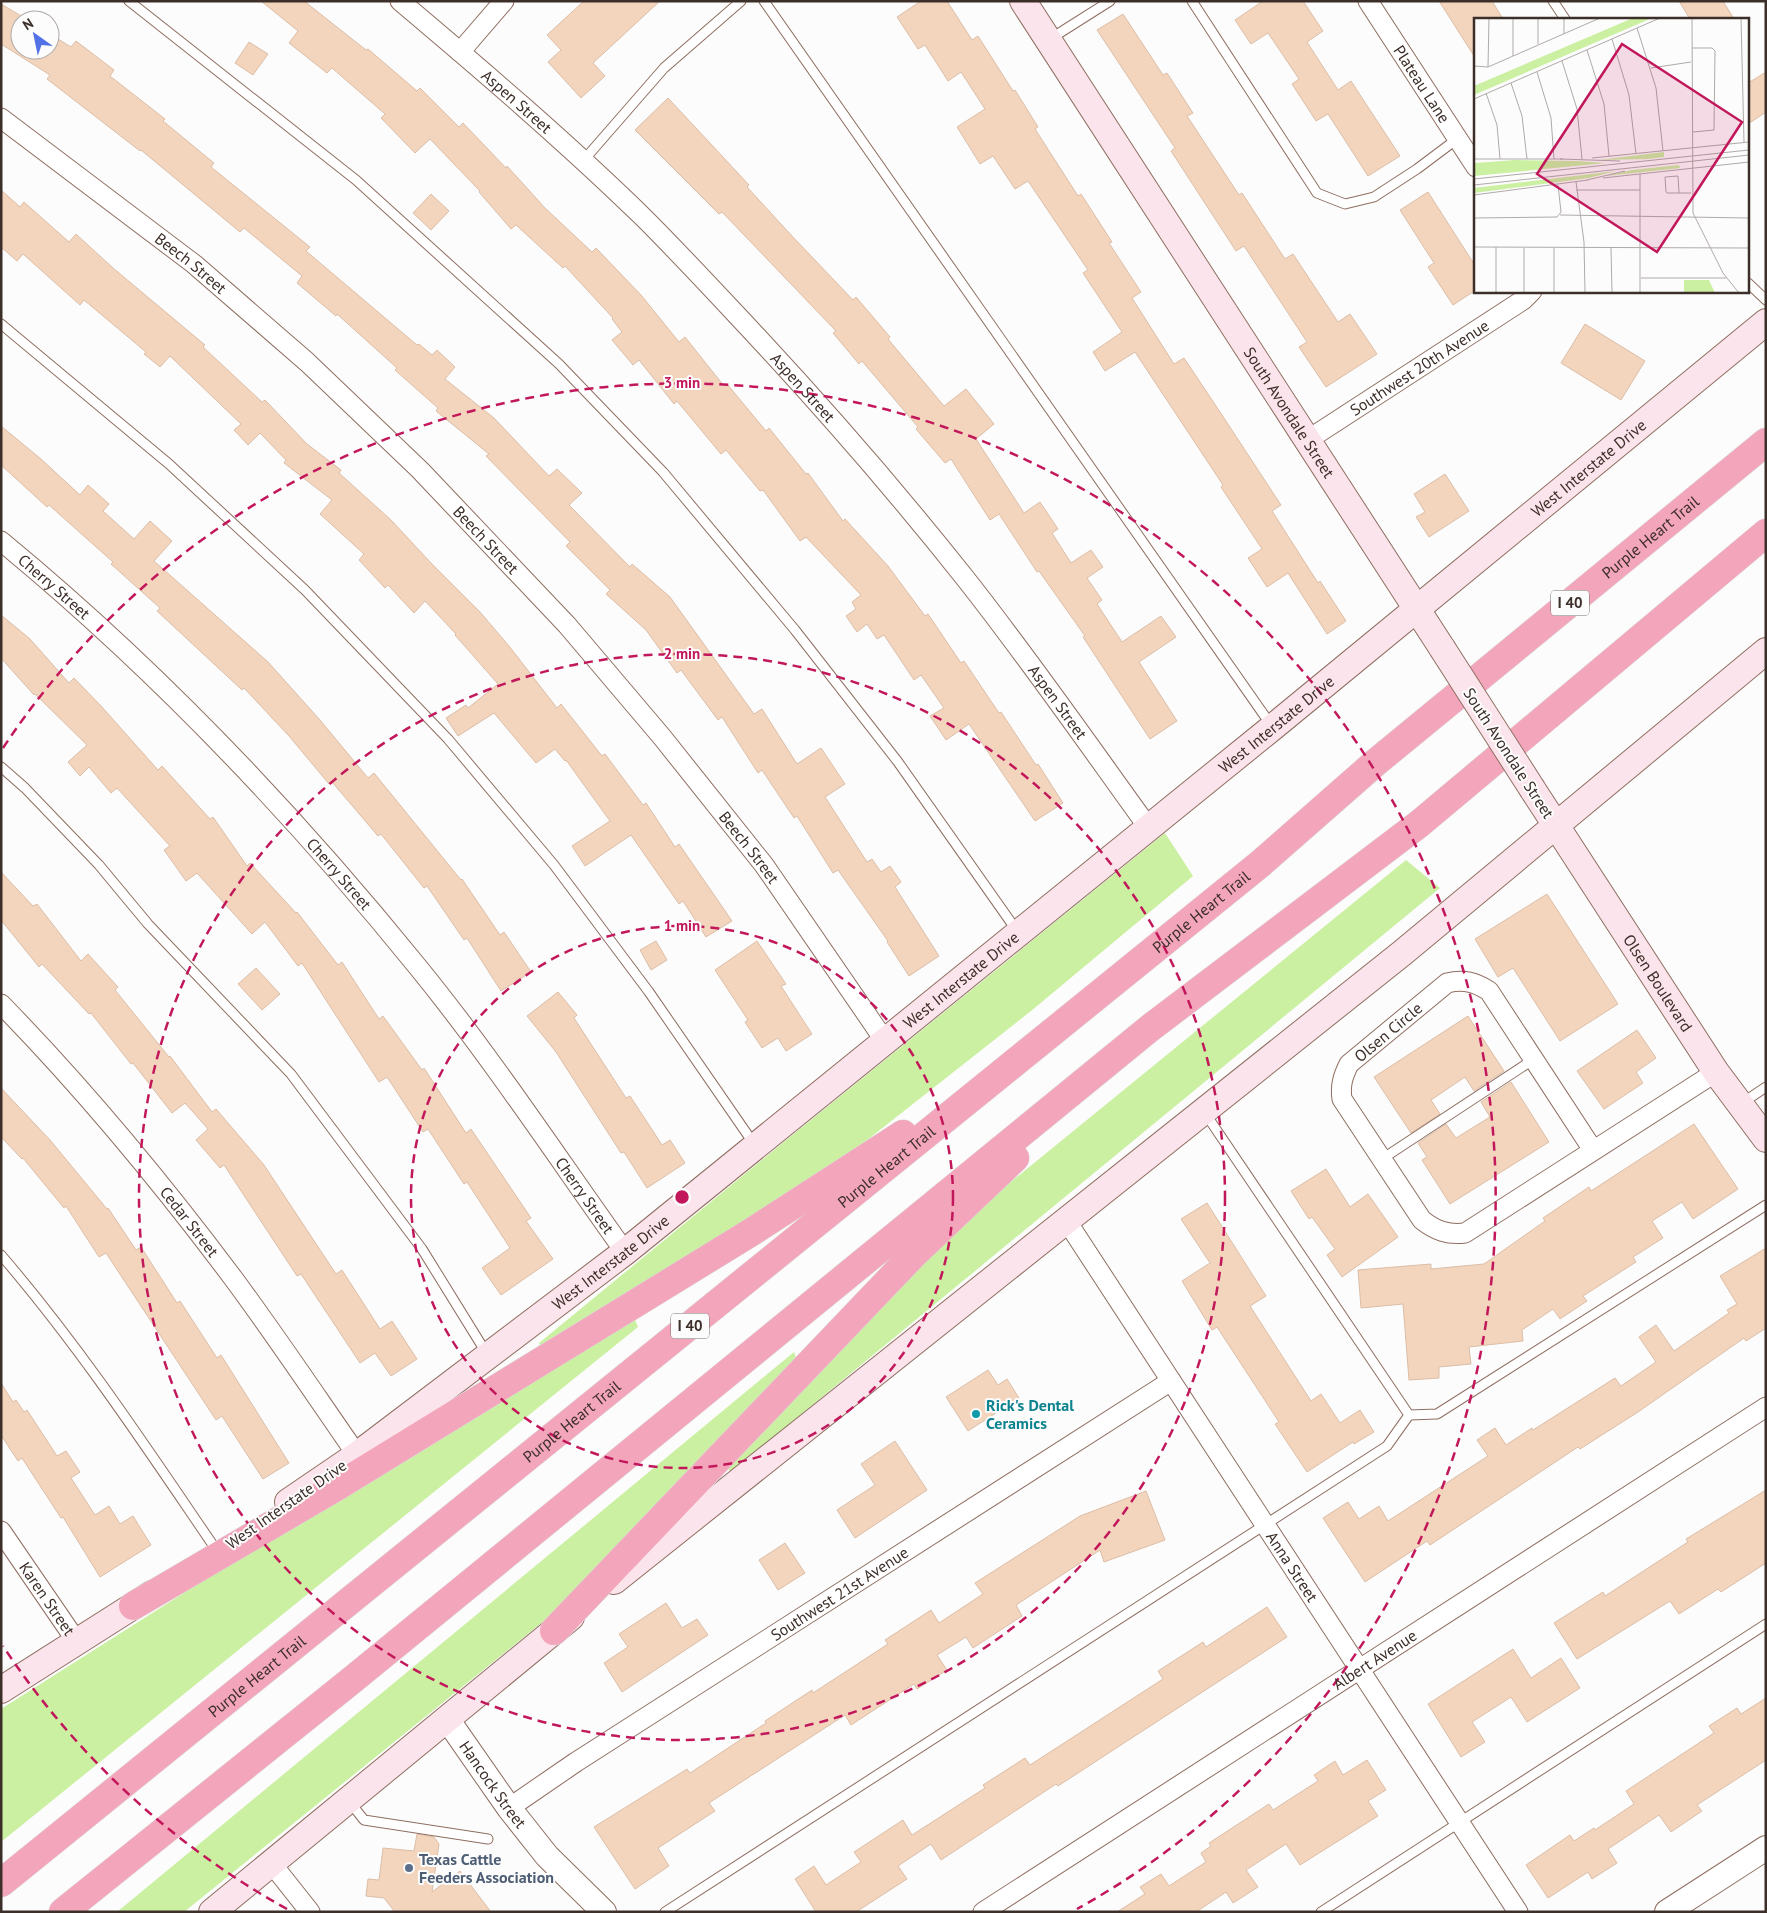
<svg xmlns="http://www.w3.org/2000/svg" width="1767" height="1913" font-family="'PT Sans',sans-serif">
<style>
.green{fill:#cbf0a1}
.building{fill:#f3d5be;stroke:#dcbea7}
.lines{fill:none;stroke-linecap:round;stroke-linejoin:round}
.service-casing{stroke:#8f6e62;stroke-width:11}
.minor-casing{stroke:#8f6e62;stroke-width:21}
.tertiary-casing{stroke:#8f6e62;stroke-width:26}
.secondary-casing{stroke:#8f6e62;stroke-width:28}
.motorway-casing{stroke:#dcd9d8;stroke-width:29}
.service{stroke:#fff;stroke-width:9}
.minor{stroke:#fff;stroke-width:19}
.tertiary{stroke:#fff;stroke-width:24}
.secondary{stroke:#fbe4eb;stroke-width:26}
.motorway{stroke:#f3a6bb;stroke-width:28}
.secondary-bridge-casing{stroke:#8f6e62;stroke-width:28;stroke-linecap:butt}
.secondary-bridge{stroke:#fbe4eb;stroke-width:26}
.ring{fill:none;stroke:#c2185b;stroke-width:2.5;stroke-dasharray:9 6}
.culture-dot{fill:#0f9aa8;stroke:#fcfcfc;stroke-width:2}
.service-dot{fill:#5c6f8a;stroke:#fcfcfc;stroke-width:2}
.labels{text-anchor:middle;stroke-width:4;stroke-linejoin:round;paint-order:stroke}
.shield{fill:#fcfcfc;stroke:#766c68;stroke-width:1}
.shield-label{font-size:15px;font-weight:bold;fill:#3c2e29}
.street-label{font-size:16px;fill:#3c2e29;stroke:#fcfcfc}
.culture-label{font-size:16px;font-weight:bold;fill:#0d838f;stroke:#fcfcfc;text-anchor:start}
.service-label{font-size:16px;font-weight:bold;fill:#4e5e75;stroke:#fcfcfc;text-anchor:start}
.inset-road{fill:none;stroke:#afaaa8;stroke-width:1}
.view{fill:#c2185b;fill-opacity:0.15;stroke:#c2185b;stroke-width:2.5}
.inset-edge{fill:none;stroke:#3c2e29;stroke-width:2.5}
.centre{fill:#c2185b;stroke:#fcfcfc;stroke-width:2.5}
.ring-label{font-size:15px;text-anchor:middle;font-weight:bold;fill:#c2185b;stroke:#fcfcfc;stroke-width:4;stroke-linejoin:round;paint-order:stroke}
</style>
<rect width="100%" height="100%" fill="#fcfcfc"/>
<g class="green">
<polygon points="1165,833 1193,876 1031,1011 824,1174 542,1352 539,1343 785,1141"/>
<polygon points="1406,860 1440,888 731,1472 723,1463 953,1229"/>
<polygon points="634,1317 638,1327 1,1842 1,1709 318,1508"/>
<polygon points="794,1352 798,1363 561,1607 184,1912 117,1912"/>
</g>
<g class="building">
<polygon points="261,1 304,1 366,50 368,49 417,91 420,88 459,127 463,123 506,168 507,166 545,208 592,252 596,248 641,295 679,342 685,337 724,386 727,384 766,431 769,428 806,474 808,473 843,521 845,519 888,566 925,616 928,614 961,663 964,661 999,713 1001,712 1036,765 1038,764 1063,803 1035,821 969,724 946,740 930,716 944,708 921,675 914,680 884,635 877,639 867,624 857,632 846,616 856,609 852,602 861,595 806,537 800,541 763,490 760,491 726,450 721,454 677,401 674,404 639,360 633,365 612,340 622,332 612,319 613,318 565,266 563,268 516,225 511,229 479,192 480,191 430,139 415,153 381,118 385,114 332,68 327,73 289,43 298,31"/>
<polygon points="584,1 660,1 593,63 605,76 581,98 548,62 561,50 547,35"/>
<polygon points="921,1 947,1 972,40 978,36 1013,91 1015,90 1038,127 1035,129 1078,196 1081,194 1112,242 1109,243 1141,292 1132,298 1174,364 1184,358 1220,412 1281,505 1272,511 1318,583 1320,581 1346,621 1327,634 1288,573 1267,587 1248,558 1262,549 1221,487 1223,485 1135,352 1105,371 1093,352 1122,332 1083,273 1088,270 1028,181 1015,189 993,156 980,164 957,127 985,109 961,72 948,81 925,45 918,49 897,17"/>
<polygon points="1263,1 1303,1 1323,31 1307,42 1338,90 1351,81 1400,156 1368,176 1328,114 1316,121 1292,84 1299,79 1268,33 1251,44 1235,20"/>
<polygon points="1439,1 1492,1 1503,19 1476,19 1476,59"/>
<polygon points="1679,1 1723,1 1734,19 1690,19"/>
<polygon points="1,4 28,20 20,20 20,50 50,50 50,34 71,47 76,41 114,70 110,76 165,119 163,121 214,163 211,167 310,247 306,251 417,345 419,344 432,355 437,350 455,367 445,379 494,418 549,476 557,469 582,493 569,505 630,567 632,564 670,597 754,714 762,709 797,764 821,748 845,784 825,797 867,862 872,859 881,872 890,866 901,882 895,887 939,956 909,976 887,942 888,941 838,870 833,873 797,816 794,818 762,770 758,773 722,717 718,720 681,670 677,673 646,630 606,594 610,590 566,546 570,542 486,456 489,454 436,411 438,408 395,370 397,368 337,314 336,316 297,283 302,276 244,228 240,232 141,150 140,151 47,79 50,75 1,44"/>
<polygon points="1123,14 1163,75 1167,73 1193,113 1187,116 1239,195 1242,193 1285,259 1293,254 1338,322 1350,314 1377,354 1326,387 1299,347 1307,342 1244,246 1236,251 1171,151 1175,148 1097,30"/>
<polygon points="249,42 268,54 253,75 235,63"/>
<polygon points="1766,72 1766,112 1748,124 1748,83"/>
<polygon points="668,98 749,185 747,187 792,236 853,300 856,297 890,337 888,339 944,406 966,389 994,424 976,439 1024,513 1040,502 1058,529 1052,533 1071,563 1091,550 1103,567 1087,578 1102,600 1097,604 1122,642 1161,616 1176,637 1139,662 1177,721 1150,739 1083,637 1085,636 1039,571 1037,572 999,514 990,520 951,459 945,463 916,429 918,427 862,361 859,364 833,333 836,331 722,212 719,214 635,130"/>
<polygon points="1,190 20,207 24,202 69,242 76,234 113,268 205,345 203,347 262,402 265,400 307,444 341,470 339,473 391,520 431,563 480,612 509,646 557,708 561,704 602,756 605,754 643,805 646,803 675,847 679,844 732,921 706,937 683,901 679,904 631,835 585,866 572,846 610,821 566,760 565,761 555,749 536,763 494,713 458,736 446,718 466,705 468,708 498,684 455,635 456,634 425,601 414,613 388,585 385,588 359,560 364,554 320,514 332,500 284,463 286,460 260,433 248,445 234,430 241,424 170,356 160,367 144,354 146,352 84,300 80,305 23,254 17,261 1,247"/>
<polygon points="1428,192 1476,267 1476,290 1453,305 1428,267 1434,263 1400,210"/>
<polygon points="431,194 449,211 431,230 413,213"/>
<polygon points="1585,324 1645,361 1621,400 1561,363"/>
<polygon points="1,426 41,459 80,495 88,485 109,504 103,511 134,539 150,521 172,541 154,561 268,662 320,720 368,778 374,773 461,880 462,879 500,935 504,932 531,972 501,991 467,938 464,940 427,886 424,888 381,834 378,836 332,782 329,784 289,736 244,688 242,690 157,611 160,608 111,564 113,562 49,505 47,507 1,465"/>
<polygon points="1445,474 1469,511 1429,537 1416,517 1425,512 1414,494"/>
<polygon points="1,615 30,639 69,683 74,678 102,707 158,770 162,766 210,819 213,817 247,866 250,863 296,913 297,912 338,965 342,962 379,1019 383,1016 422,1070 424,1068 466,1133 471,1129 531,1218 526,1221 553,1259 501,1295 482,1268 510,1248 467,1182 464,1184 428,1129 423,1132 387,1077 379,1082 302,963 298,966 265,922 252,934 197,873 186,881 164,850 170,846 117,788 111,793 89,767 80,776 68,762 87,745 35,694 34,695 1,658"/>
<polygon points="1,872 33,906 37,904 81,961 88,954 118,987 115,990 169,1057 170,1056 212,1112 216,1109 264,1165 336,1274 342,1270 380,1329 392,1321 417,1359 391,1376 375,1353 360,1363 301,1274 297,1276 224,1165 220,1168 196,1140 208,1129 185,1103 172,1113 133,1063 131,1064 91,1013 89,1014 42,964 39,967 1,920"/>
<polygon points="1547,894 1618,1004 1560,1041 1513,968 1498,977 1475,939"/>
<polygon points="656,941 667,960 651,970 640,950"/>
<polygon points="757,941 786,984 781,986 812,1034 786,1051 778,1038 762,1048 745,1022 748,1020 715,970"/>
<polygon points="256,968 280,994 262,1010 238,984"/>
<polygon points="558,992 577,1015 574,1018 626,1098 630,1096 662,1145 670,1140 685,1163 647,1188 624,1152 621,1153 556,1052 527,1016"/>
<polygon points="1468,1016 1504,1071 1474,1091 1465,1077 1431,1100 1440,1114 1411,1133 1374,1077"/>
<polygon points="1637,1030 1656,1058 1636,1072 1643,1083 1604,1109 1577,1071"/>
<polygon points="1511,1082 1549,1142 1450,1204 1422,1160 1427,1157 1418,1143 1446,1124 1456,1138 1490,1117 1481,1102"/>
<polygon points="1,1088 50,1140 107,1209 108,1208 136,1250 141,1247 177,1303 180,1301 217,1358 221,1355 289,1463 263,1479 222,1416 216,1420 106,1253 99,1257 66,1206 64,1208 23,1158 22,1159 1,1137"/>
<polygon points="1694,1124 1738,1189 1693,1219 1682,1202 1652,1221 1663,1238 1633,1257 1636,1262 1583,1296 1587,1301 1560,1319 1553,1309 1522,1330 1523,1341 1469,1347 1471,1364 1439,1367 1439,1378 1409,1380 1403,1304 1361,1308 1358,1270 1431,1264 1431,1269 1484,1264 1545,1221 1543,1218 1589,1187 1591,1191"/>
<polygon points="1326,1169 1350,1207 1368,1194 1398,1237 1342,1277 1327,1255 1335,1249 1312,1217 1309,1219 1291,1191"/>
<polygon points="1207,1203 1266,1296 1250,1306 1311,1401 1321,1394 1340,1423 1360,1410 1374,1432 1354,1444 1353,1442 1307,1472 1275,1424 1279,1422 1217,1327 1212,1330 1182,1281 1210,1263 1181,1219"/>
<polygon points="1766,1248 1766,1328 1746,1341 1744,1338 1638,1412 1580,1449 1578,1447 1430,1545 1427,1541 1365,1582 1323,1518 1348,1502 1359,1519 1379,1506 1388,1521 1488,1456 1477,1440 1495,1428 1506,1445 1532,1428 1533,1430 1615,1378 1621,1386 1656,1362 1639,1337 1656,1325 1674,1351 1729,1313 1727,1310 1737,1304 1720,1276"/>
<polygon points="988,1370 998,1385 1007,1379 1019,1398 968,1431 946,1397"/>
<polygon points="1,1383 13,1402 16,1400 24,1412 27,1410 57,1456 66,1451 80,1472 71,1478 95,1515 109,1506 120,1524 133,1516 151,1545 100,1577 63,1517 61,1518 22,1458 18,1461 1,1435"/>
<polygon points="895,1441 927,1490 855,1538 837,1510 875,1485 861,1464"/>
<polygon points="1766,1490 1766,1563 1721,1592 1718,1589 1679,1614 1670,1601 1577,1659 1554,1623 1603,1592 1605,1596 1688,1542 1686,1539"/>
<polygon points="1146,1491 1165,1540 1104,1562 1100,1550 1016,1605 1022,1616 973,1648 966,1637 937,1655 947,1670 917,1689 914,1684 851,1725 845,1715 709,1803 715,1811 658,1848 669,1866 635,1889 594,1827 687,1769 690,1773 766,1723 765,1721 812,1690 813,1693 888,1644 885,1640 931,1610 939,1623 983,1594 975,1583 1080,1516"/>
<polygon points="785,1543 805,1573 778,1590 759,1560"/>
<polygon points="666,1603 682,1628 697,1619 708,1635 622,1692 604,1663 628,1647 619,1634"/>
<polygon points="1267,1607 1287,1637 1058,1786 1056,1784 941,1860 931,1844 898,1866 907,1879 856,1912 816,1912 795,1879 814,1866 826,1885 861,1862 854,1852 903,1820 912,1835 985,1788 983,1785 1025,1758 1030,1765 1163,1679 1158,1671 1203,1642 1206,1647"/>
<polygon points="1513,1649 1531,1678 1561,1658 1580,1688 1527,1722 1511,1697 1472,1722 1485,1742 1461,1757 1428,1704"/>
<polygon points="1766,1698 1766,1760 1697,1805 1702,1811 1671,1832 1659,1815 1608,1849 1617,1863 1592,1879 1588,1872 1548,1898 1526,1865 1570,1835 1574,1841 1594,1828 1595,1830 1634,1804 1626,1791 1714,1733 1709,1726 1737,1708 1741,1714"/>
<polygon points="1367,1760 1386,1790 1368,1801 1378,1816 1300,1865 1286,1844 1246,1870 1258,1887 1233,1903 1226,1892 1196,1912 1117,1912 1145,1894 1140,1887 1161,1874 1169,1886 1206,1862 1201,1853 1211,1846 1209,1843 1269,1804 1273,1810 1318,1781 1314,1775 1335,1761 1343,1775"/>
<polygon points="417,1834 434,1837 439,1844 432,1892 460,1871 491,1912 395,1912 384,1898 366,1896 368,1879 379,1880 383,1848 414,1851"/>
</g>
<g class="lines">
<g class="service-casing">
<g id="service">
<polyline points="129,1 356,180 559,364 663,472 795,630 898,762 1017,931"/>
<polyline points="764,1 1271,725"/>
<polyline points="1192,1 1317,193 1345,204 1374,197 1417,169 1457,139"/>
<polyline points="1553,1 1565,19"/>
<polyline points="1050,39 1110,1"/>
<polyline points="583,161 664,68 741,1"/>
<polyline points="1748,283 1766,300"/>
<polyline points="1,324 169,464 305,590 448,739 554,865 649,992 754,1144"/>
<polyline points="1,767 25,788 99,865 148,924 291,1074 422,1249 487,1354"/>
<polyline points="1742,1103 1766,1087"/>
<polyline points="1205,1113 1409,1415 1437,1414 1766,1205"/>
<polyline points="1382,1159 1534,1059"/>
<path d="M1,1255c80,93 147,195 216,296"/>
<polyline points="349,1801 364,1820 488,1839"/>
<polyline points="665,1912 1387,1446 1409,1415"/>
<polyline points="1321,1912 1766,1624"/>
</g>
</g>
<g class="minor-casing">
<g id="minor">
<path id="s1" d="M400,1c83,70 166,141 244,217 30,30 60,62 89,93 81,86 159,175 232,267 64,81 123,166 183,249"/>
<path id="s2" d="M1368,1l108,166"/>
<polyline points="460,52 504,1"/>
<path id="s3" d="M1,118l193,146 113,98 113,108 147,155 95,112 102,128 121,176"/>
<path id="s4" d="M1306,441l217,-141 9,-9"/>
<path id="s5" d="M1,541c153,126 292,272 416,425 75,92 140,191 208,286"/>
<path id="s6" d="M1,1004c84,86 160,178 232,274 43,58 83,118 124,177"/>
<path d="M1593,1150l-104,-159c-14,-9 -25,-12 -42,-8l-98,81c-6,12 -9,21 -7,35l80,121c14,11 26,15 43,13l251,-161"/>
<path id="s7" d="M1066,1220l452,692"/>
<path id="s8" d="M1,1531l76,111"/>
<path id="s9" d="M509,1808l67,-46 595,-381"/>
<polyline points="272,1864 310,1912"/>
<path id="s10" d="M983,1912l783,-505"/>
</g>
</g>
<g class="tertiary-casing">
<g id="tertiary">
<path id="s11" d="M447,1719l62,89 38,48 57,56"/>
<polyline points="1667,1912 1766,1848"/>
</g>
</g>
<g class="secondary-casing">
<g id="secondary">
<path id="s12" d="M1023,1l419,647"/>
<path id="s13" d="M1533,790l183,282 50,67"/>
<path id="s14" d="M288,1502l69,-47 268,-203 648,-525 493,-405"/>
<polyline points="614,1581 1401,954 1766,651"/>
<polyline points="1,1690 152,1594"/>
<polyline points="212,1912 571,1617"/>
</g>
</g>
<g class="motorway-casing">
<g id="motorway">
<polyline points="133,1606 338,1486 750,1233 903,1134"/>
<polyline points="554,1631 914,1254 1015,1158"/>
<path id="s15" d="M1,1883l1259,-1019 115,-101 391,-321"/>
<polyline points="63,1912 352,1680 1150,1028 1419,824 1766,533"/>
</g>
</g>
<use href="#service" class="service"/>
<use href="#minor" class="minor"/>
<use href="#tertiary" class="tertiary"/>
<use href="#secondary" class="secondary"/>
<use href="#motorway" class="motorway"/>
<g class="secondary-bridge-casing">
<polyline id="secondary-bridge" points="1442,648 1533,790"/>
</g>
<use href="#secondary-bridge" class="secondary-bridge"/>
</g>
<g class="ring">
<circle cx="682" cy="1197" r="271"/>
<circle cx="682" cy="1197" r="543"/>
<path d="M287 1909A814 814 0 0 1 3 1646M3 748A814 814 0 1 1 1077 1909"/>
</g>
<circle class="culture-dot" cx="976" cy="1414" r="5"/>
<circle class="service-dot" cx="409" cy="1868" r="5"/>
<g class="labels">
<g class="shield">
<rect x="1551" y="590.5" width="38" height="25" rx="4"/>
<rect x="671" y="1313.5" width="38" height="25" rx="4"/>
</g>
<g class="shield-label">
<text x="1570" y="608">I 40</text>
<text x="690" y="1331">I 40</text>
</g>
<g class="street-label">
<text dy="6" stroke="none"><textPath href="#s2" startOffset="99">Plateau Lane</textPath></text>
<text dy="6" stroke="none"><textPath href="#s1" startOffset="154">Aspen Street</textPath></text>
<text dy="6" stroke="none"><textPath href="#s3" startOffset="239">Beech Street</textPath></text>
<text dy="6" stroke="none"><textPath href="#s4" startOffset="135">Southwest 20th Avenue</textPath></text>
<text dy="6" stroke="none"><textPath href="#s1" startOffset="559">Aspen Street</textPath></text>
<text dy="6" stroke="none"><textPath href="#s12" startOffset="490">South Avondale Street</textPath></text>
<text dy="6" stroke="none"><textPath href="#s14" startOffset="1662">West Interstate Drive</textPath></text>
<text dy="6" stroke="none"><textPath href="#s15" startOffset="2129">Purple Heart Trail</textPath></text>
<text dy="6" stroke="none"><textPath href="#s3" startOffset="644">Beech Street</textPath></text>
<text dy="6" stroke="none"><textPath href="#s5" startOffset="70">Cherry Street</textPath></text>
<text dy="6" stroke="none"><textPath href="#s1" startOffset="964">Aspen Street</textPath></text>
<text dy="6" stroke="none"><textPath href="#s14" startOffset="1258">West Interstate Drive</textPath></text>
<text transform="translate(1509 753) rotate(57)" y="6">South Avondale Street</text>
<text dy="6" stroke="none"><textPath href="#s3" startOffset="1049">Beech Street</textPath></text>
<text dy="6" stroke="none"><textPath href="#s5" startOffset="475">Cherry Street</textPath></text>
<text dy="6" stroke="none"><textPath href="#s15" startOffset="1544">Purple Heart Trail</textPath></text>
<text dy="6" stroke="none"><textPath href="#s14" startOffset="852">West Interstate Drive</textPath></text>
<text dy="6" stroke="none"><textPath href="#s13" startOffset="230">Olsen Boulevard</textPath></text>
<text transform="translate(1388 1032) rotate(-40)" y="6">Olsen Circle</text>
<text dy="6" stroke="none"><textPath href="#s15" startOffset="1139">Purple Heart Trail</textPath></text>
<text dy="6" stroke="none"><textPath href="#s5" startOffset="880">Cherry Street</textPath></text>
<text dy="6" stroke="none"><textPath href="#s6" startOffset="288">Cedar Street</textPath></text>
<text dy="6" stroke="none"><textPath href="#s14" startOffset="402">West Interstate Drive</textPath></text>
<text dy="6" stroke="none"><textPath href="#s15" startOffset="734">Purple Heart Trail</textPath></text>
<text transform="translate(286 1504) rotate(-35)" y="6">West Interstate Drive</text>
<text dy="6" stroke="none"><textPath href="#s7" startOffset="414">Anna Street</textPath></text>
<text dy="6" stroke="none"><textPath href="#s9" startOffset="394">Southwest 21st Avenue</textPath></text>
<text dy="6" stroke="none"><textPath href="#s8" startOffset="82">Karen Street</textPath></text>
<text dy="6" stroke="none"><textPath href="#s10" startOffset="466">Albert Avenue</textPath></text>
<text dy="6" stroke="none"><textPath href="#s15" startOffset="329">Purple Heart Trail</textPath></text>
<text dy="6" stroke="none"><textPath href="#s11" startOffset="80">Hancock Street</textPath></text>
</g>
<g class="culture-label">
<text x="986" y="1411">Rick's Dental<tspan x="986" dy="18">Ceramics</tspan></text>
</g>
<g class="service-label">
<text x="419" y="1865">Texas Cattle<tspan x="419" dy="18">Feeders Association</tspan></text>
</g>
</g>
<g transform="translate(1474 18)">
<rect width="275" height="275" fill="#fcfcfc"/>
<path d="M159,0h19l-178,77v-9zM190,134v5l-17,2 -48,1zM41,142l62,1 29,2 -132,13 1,-13zM205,147l1,3 -74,8 26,-6zM142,153l-27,7 -115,15v-5zM210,262h25l6,13h-31z" fill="#cbf0a1"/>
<path class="inset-road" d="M218,0l1,195 30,60 16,20M267,0l3,124M163,10l19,60 7,63M90,16v-16M138,21l17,56 7,59M64,26v-26M218,30h20l3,3 -1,79 -21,2M113,32l17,54 5,52M39,38v-38M88,43l15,48 5,50M0,48l14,1 112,-49M14,49l1,-49M177,50l40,-6M63,54l14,46 3,41M37,65l11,33 5,43M12,75l11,32 3,34M0,81l186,-81M118,140l157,-16M0,141h89M86,141l60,2M166,156v119M129,160l146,-16M0,161l275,-29M113,162l38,-9M102,164l8,60 1,51M0,167l275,-30M102,172h64M205,175l-1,-17 -13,1 1,15 1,1h24M0,177l114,-15M86,197l189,3M0,200l83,-1 4,-5 -3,-27M0,229l275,1M22,229v46M50,230v45M80,230v45M137,230l1,45M167,260h85"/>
<path class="view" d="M148,26l120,78 -85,130 -120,-78z"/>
<rect width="275" height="275" class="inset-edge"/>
</g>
<circle cx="682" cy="1197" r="8" class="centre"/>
<g class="ring-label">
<text x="682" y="388">3 min</text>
<text x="682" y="659">2 min</text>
<text x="682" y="931">1 min</text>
</g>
<rect width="1767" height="1913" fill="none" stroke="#3c2e29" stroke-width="5"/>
<g transform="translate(35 35) rotate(327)"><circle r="24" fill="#fcfcfc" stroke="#afaaa8"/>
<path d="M0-4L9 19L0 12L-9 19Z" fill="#5371e6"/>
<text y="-8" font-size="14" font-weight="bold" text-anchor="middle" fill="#3c2e29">N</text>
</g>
</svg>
